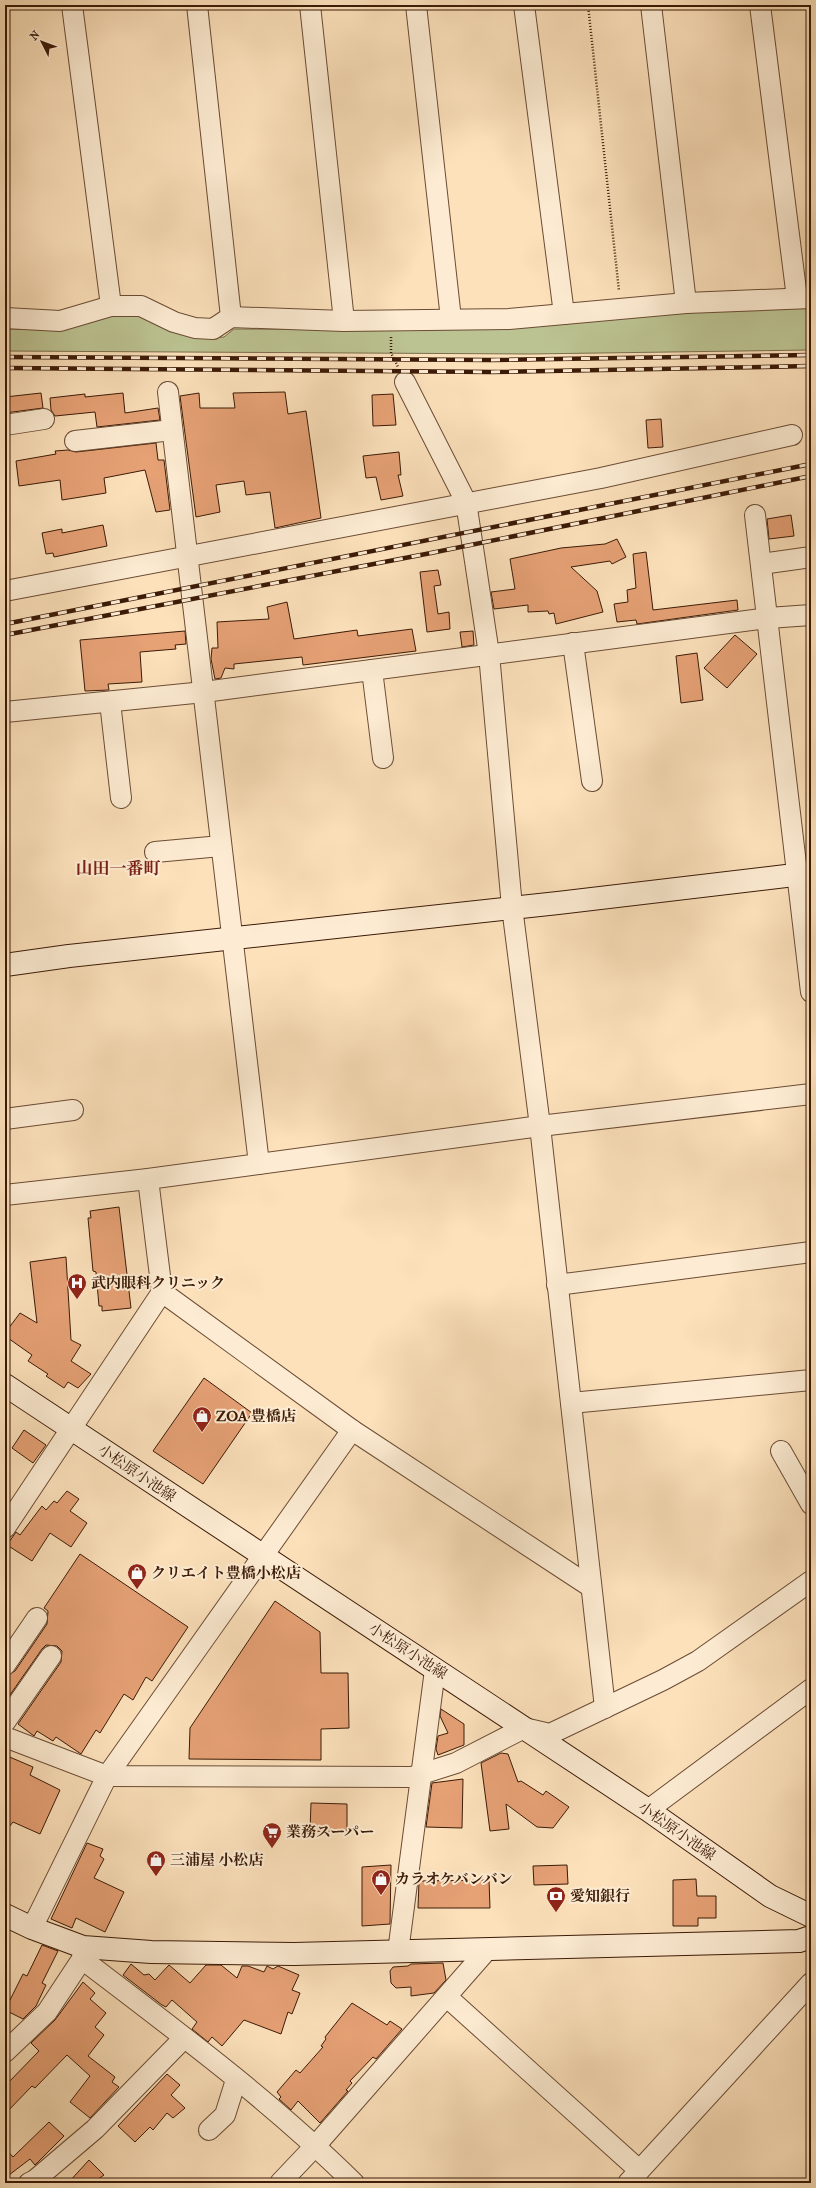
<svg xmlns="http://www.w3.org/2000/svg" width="816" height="2188" font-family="'IM FELL French Canon','Noto Serif JP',serif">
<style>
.green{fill:#bcc392;stroke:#7c6e4c}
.building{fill:#e6a175;stroke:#3b1a07}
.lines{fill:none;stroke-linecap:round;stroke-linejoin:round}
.street-casing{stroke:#6b4c34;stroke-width:22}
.secondary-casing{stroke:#3b1a07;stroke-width:24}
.path{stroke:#3b1a07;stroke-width:2.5;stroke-dasharray:1 2;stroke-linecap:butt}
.street{stroke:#fdecd3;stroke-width:20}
.secondary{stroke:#fdecd3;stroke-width:22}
.rail-casing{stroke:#3b1a07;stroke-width:4.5}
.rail{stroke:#fdecd3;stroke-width:3;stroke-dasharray:9;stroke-linecap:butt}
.labels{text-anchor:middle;stroke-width:4;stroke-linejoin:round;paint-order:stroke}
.poi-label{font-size:15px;font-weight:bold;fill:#3b1a07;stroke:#fdecd3;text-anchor:start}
.street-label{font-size:15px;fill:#3b1a07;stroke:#fdecd3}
.quarter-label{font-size:17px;font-weight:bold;fill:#7a1f14;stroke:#fdecd3}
</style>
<rect width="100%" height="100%" fill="#fce1bb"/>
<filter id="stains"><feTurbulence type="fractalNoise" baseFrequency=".005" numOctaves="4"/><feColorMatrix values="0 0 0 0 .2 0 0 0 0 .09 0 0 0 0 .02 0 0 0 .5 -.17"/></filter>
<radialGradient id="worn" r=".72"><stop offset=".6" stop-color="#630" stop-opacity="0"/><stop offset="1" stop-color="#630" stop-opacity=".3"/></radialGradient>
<polygon class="green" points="811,307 811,350 529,354 5,351 5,329 62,330 99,316 138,313 213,338 224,337 234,329 389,330 636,317 751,308"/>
<g class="building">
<polygon points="285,392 288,414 306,411 321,518 275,528 270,492 246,495 244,481 216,485 220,512 196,517 180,396 199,393 200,408 235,408 233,393"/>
<polygon points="41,393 43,408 5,413 5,397"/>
<polygon points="123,393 125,413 158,408 160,420 97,427 95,412 55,416 51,410 50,398 85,394 85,397"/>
<polygon points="393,394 396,425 373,426 372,395"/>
<polygon points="661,419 663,447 648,448 646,420"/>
<polygon points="156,443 158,460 164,460 170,510 156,512 145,470 104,478 106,493 62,500 60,480 19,486 16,461 56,454 55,451 68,450 76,452"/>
<polygon points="399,452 401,475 398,475 403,496 381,500 376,477 366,478 363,456"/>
<polygon points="791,515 794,536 769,539 767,519"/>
<polygon points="103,525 107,546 54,557 53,553 46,554 42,533 62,529 62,533"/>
<polygon points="617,539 626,557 612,564 610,561 571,567 597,591 603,612 556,624 554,613 549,614 548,611 528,612 528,605 494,609 491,592 515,589 510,559 561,548 605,544"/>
<polygon points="646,552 653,610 737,600 738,610 637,624 636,620 617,622 614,604 628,602 627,590 636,588 633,554"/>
<polygon points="438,570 441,585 434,586 438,614 449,612 450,629 427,632 420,572"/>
<polygon points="287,602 294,639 357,630 358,636 412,629 416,651 303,665 302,657 234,664 234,669 225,668 221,678 215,679 211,659 212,648 218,648 217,622 269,619 267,607"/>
<polygon points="185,631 186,644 175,645 176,649 140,652 142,682 108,684 109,690 85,691 80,640"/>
<polygon points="473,631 474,645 462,647 460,632"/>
<polygon points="735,635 757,654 727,688 704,668"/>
<polygon points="697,653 703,700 681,703 676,656"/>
<polygon points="119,1207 131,1308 102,1311 102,1306 99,1306 96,1272 93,1271 88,1218 91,1218 90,1211"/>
<polygon points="66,1257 71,1340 81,1345 71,1361 91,1374 78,1388 68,1382 64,1388 46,1376 48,1374 28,1361 32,1355 5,1336 5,1333 20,1313 37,1323 30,1262"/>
<polygon points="204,1378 252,1413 203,1484 153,1451"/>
<polygon points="24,1430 46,1445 33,1463 12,1448"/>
<polygon points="67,1491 79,1499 70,1511 87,1523 71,1547 50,1533 32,1561 7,1545 16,1532 20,1535 42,1506 46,1510 54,1501 57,1503"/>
<polygon points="80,1554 188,1627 152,1681 146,1677 133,1700 124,1694 100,1733 96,1730 81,1754 56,1737 53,1741 37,1731 34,1736 18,1724 61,1662 62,1651 57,1646 46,1645 42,1649 5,1702 5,1676 15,1671 47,1624 48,1611 44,1608"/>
<polygon points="275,1601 320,1632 321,1673 348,1673 349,1728 321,1729 321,1760 189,1759 190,1728"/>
<polygon points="441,1709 464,1724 464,1745 438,1755 436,1749 438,1736 448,1733 440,1716"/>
<polygon points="501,1753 508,1754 518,1782 521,1781 543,1795 546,1791 569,1807 553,1828 537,1827 506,1804 509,1829 490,1831 481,1763"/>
<polygon points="5,1755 33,1767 30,1775 60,1790 40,1834 13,1822 5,1832"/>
<polygon points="463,1779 462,1828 426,1827 432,1783"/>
<polygon points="311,1803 347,1804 347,1832 310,1831"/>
<polygon points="87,1843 103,1849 100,1856 104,1859 94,1878 124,1892 105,1932 76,1918 72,1928 51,1919"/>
<polygon points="391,1865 390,1924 362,1926 362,1867"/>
<polygon points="567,1865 568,1884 534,1885 533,1866"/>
<polygon points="696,1879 697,1896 716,1896 716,1918 698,1918 698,1926 673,1926 673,1880"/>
<polygon points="489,1880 490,1908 418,1908 419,1881"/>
<polygon points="42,1945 58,1951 42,1983 46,1985 36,2006 23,2019 5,2010 23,1974 27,1976"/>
<polygon points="443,1963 446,1980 434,1993 411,1996 411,1987 396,1988 391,1983 390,1971 393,1967 408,1966 411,1964"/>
<polygon points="131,1964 144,1975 149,1974 155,1980 169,1965 190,1983 206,1965 221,1965 237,1978 242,1966 248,1966 264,1972 267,1966 273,1969 278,1966 299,1975 292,1990 300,1993 292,2014 288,2012 281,2034 244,2020 222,2046 212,2037 208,2042 192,2029 197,2022 172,2000 166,2007 162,2005 123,1975"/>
<polygon points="83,1982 95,1993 90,1999 106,2013 95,2027 104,2035 88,2056 115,2077 112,2082 119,2087 90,2118 70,2102 90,2076 67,2055 35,2088 32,2086 5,2114 5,2086 39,2051 31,2043 55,2020"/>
<polygon points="352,2003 387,2025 390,2021 402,2029 376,2059 373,2057 350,2081 352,2083 346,2090 348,2091 320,2123 298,2101 291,2110 279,2099 281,2097 277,2092 296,2070 300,2073 323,2047 321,2046 326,2039 325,2037"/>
<polygon points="167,2074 180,2085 171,2095 185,2108 173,2118 167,2113 153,2130 150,2127 135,2142 118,2126"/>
<polygon points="49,2122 64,2136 35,2165 30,2159 5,2178 5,2148 13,2157"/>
<polygon points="89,2160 104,2175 93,2183 68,2183"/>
</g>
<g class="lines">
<g class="street-casing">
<g id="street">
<polyline points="72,5 111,306"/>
<polyline points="197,5 231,317"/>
<polyline points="310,5 344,321"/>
<polyline points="416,5 451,319"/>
<polyline points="524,5 564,314"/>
<polyline points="651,5 686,303"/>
<polyline points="760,5 797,298"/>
<polyline points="5,318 60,321 111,306 141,306 174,322 195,328 213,329 231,317 344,321 509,319 686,303 811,298"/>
<polyline points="405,382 466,502 475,561 489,654 512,907 540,1126 605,1708"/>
<polyline points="168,392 259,1164"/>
<polyline points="5,425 44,419"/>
<polyline points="75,441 172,430"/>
<polyline points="755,515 811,992"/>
<polyline points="761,564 811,557"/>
<polyline points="5,591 601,478 792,435"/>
<polyline points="573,643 592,781"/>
<polyline points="372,670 383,758"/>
<polyline points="110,702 121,798"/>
<polyline points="5,712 204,692 768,618 811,615"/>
<polyline points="155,852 221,846"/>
<polyline points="5,1119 73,1110"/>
<polyline points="148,1179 162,1292 352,1430 591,1587"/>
<polyline points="5,1195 148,1179 540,1126 811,1094"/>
<polyline points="557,1285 811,1252"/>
<polyline points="571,1403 811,1380"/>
<polyline points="781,1451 811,1504"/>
<polyline points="5,1528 162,1292"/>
<polyline points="5,1665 37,1618"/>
<polyline points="5,1722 51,1656"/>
<polyline points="5,1737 107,1776 412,1777 456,1763 524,1728 550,1734 663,1680 698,1661 811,1581"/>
<polyline points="648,1810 811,1689"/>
<polyline points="32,1928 107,1776 352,1430"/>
<polyline points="398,1952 435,1670"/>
<path d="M82,1959c93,71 189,142 272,224"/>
<polyline points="447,1997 639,2170"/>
<polyline points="5,2052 47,2012 82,1959 83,1947"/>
<polyline points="209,2130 225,2115 236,2080"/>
<polyline points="29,2183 35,2180 95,2129 184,2038"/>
<polyline points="280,2183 316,2145 487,1950"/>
<polyline points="628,2183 811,1983"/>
</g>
</g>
<g class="secondary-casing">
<g id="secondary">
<polyline points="5,965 69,956 558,903 811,873"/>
<polyline points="5,1385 648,1810 770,1896 811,1916"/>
<polyline points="5,1915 32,1928 83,1947 151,1952 294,1954 799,1941 811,1937"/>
</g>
</g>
<g class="path">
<polyline points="588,5 619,291"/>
<polyline points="391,337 391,353 398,367"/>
</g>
<use href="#street" class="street"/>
<use href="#secondary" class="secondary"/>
<g class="rail-casing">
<g id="rail">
<polyline points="5,357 491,360 811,355"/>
<polyline points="5,368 491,372 811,366"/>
<polyline points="5,624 811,464"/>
<polyline points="5,635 431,553 811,476"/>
</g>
</g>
<use href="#rail" class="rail"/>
</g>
<defs>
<g id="hospital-pin" transform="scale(1)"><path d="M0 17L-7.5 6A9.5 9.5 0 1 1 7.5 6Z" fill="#8f2418" stroke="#fdecd3"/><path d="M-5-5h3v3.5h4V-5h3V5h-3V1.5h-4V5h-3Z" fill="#fff"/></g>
<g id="shop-pin" transform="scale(1)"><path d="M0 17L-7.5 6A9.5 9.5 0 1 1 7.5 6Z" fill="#8f2418" stroke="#fdecd3"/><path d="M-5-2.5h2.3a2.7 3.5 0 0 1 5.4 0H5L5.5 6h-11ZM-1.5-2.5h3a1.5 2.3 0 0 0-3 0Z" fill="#fff"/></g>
<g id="supermarket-pin" transform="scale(1)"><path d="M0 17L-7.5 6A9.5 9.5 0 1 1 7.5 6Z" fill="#8f2418" stroke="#fdecd3"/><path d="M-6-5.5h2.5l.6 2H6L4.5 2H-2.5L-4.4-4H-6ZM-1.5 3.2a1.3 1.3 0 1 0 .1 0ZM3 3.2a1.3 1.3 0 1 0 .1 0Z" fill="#fff"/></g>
<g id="bank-pin" transform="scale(1)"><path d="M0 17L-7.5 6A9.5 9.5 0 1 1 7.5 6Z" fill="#8f2418" stroke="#fdecd3"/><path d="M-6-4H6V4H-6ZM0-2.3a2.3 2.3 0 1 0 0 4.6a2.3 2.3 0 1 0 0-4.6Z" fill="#fff"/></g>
</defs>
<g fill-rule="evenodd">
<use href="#hospital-pin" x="77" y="1283"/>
<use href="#shop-pin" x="202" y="1416"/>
<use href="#shop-pin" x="137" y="1573"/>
<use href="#supermarket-pin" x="272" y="1832"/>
<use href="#shop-pin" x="156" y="1860"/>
<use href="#shop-pin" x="381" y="1879"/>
<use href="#bank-pin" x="556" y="1896"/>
</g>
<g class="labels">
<g class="poi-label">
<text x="91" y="1288">武内眼科クリニック</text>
<text x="216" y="1421">ZOA 豊橋店</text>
<text x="151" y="1578">クリエイト豊橋小松店</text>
<text x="286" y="1837">業務スーパー</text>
<text x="170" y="1865">三浦屋 小松店</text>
<text x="395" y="1884">カラオケバンバン</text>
<text x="570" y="1901">愛知銀行</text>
</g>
<g class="street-label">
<text transform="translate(137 1473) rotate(34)" y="5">小松原小池線</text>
<text transform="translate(408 1651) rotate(33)" y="5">小松原小池線</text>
<text transform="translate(677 1831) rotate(35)" y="5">小松原小池線</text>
</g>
<g class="quarter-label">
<text x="118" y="874">山田一番町</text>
</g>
</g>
<rect width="816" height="2188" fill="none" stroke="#fce1bb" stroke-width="20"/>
<rect x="6" y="6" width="804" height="2176" fill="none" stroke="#3b1a07" stroke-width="2"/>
<rect x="10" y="10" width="796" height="2168" fill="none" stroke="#3b1a07"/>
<g transform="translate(42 42) rotate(312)" stroke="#fdecd3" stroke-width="3" paint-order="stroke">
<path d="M0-3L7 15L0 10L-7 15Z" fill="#3b1a07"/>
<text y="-6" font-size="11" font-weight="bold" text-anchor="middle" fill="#3b1a07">N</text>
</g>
<rect width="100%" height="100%" filter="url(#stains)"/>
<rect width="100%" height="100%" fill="url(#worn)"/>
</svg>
